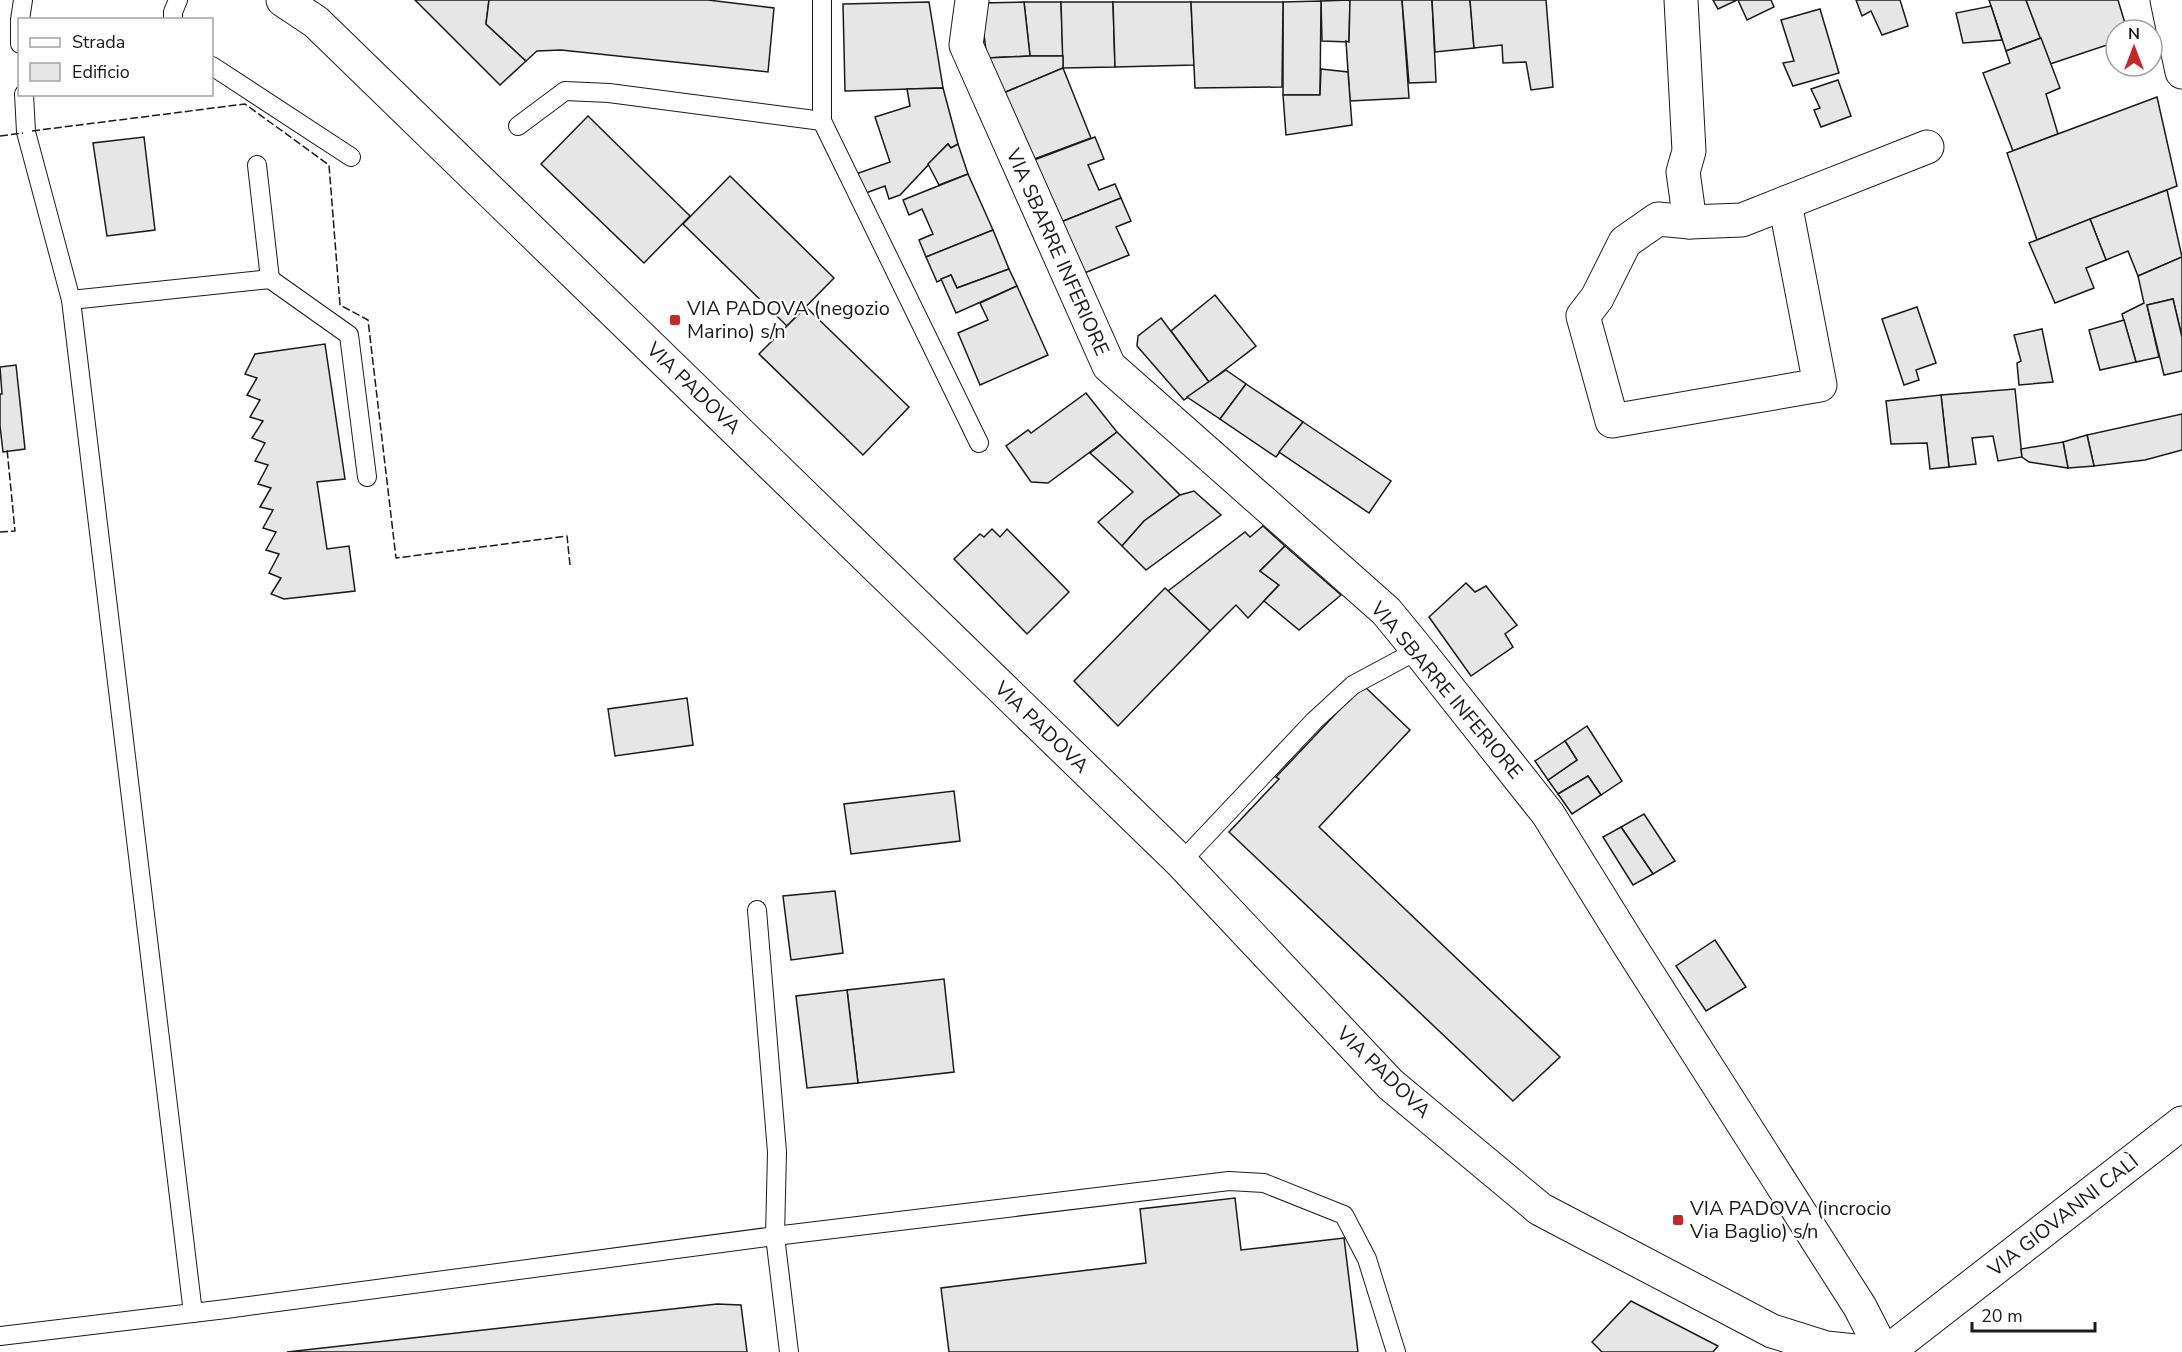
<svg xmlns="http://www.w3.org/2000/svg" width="2182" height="1352" font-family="'Nunito Sans',sans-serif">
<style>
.building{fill:#e6e6e6;stroke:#1a1a1a;stroke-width:1.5}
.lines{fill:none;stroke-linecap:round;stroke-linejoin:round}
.service-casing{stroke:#1a1a1a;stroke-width:20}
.minor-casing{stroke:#1a1a1a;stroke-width:35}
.tertiary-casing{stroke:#1a1a1a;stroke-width:35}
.service{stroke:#fff;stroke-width:18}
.minor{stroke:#fff;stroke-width:33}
.tertiary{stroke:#fff;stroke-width:33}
.fence{stroke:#1a1a1a;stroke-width:1.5;stroke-dasharray:8 3;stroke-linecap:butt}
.poi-dot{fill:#c62828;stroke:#fff;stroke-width:2}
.labels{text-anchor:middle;stroke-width:4.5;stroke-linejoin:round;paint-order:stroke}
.street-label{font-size:20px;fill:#1a1a1a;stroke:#fff}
.poi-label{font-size:20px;fill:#1a1a1a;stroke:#fff;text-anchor:start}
</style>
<rect width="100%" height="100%" fill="#fff"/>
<g class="building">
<polygon points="415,0 489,0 486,24 526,61 500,85"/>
<polygon points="489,0 708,0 774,8 768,72 561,50 537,51 526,61 486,24"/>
<polygon points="1350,0 1349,42 1322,41 1321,1"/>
<polygon points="1350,0 1402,0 1409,98 1350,101 1346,41 1349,42"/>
<polygon points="1402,0 1432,0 1436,82 1409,83"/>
<polygon points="1432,0 1470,0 1474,48 1435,52"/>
<polygon points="1470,0 1546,0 1553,87 1531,90 1526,62 1503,63 1502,45 1474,48"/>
<polygon points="1713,0 1737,0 1718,9"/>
<polygon points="1738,0 1771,0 1774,7 1747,20"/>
<polygon points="1856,0 1900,0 1908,26 1882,35 1871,11 1862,16"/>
<polygon points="1989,0 2026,0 2041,38 2006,51"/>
<polygon points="2026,0 2118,0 2127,30 2116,30 2116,42 2050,64"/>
<polygon points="1321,1 1320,95 1283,95 1283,2"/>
<polygon points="929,2 943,88 845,91 843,4"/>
<polygon points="1024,2 1061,2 1063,56 1030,56"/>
<polygon points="1024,2 1030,56 987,58 980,3"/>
<polygon points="1061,2 1113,2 1115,67 1063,68"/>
<polygon points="1113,2 1191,2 1194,65 1115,67"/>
<polygon points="1191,2 1283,2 1282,87 1195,88"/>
<polygon points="1991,6 2002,40 1963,43 1956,13"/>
<polygon points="1820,9 1839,73 1793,86 1783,63 1794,61 1781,20"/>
<polygon points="2041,38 2060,88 2046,94 2058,134 2013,151 1983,73 2010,63 2006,51"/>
<polygon points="1030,56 1063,56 1063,68 1001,94 987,58"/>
<polygon points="1063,68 1091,138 1029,161 1001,94"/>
<polygon points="1321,69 1348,72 1352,125 1286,135 1283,95 1320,95"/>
<polygon points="1838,80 1851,116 1821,127 1814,110 1820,108 1811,89"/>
<polygon points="943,88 958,144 951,148 948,144 900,195 889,199 885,186 863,194 856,174 890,162 875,117 910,106 907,89"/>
<polygon points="2157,97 2177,186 2037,240 2007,153"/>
<polygon points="588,116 690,216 644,263 541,164"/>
<polygon points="144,137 155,230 107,236 93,143"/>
<polygon points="1095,137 1104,159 1088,165 1099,190 1115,184 1121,198 1061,222 1034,160"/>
<polygon points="948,144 951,148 958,144 968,174 939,185 928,164"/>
<polygon points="968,174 993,230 926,257 919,240 933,234 922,209 909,215 903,200"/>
<polygon points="730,176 834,278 787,326 683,224"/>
<polygon points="2167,190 2182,257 2138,276 2128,251 2106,260 2090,219"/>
<polygon points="1121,198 1131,221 1116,227 1129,255 1082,274 1061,222"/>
<polygon points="2090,219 2106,260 2086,268 2094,288 2055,303 2029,243"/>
<polygon points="993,230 1009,269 957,288 951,275 937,282 926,257"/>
<polygon points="2182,257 2182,337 2173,299 2147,305 2159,357 2136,362 2122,314 2144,303 2138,276"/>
<polygon points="1009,269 1017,286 956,313 941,279 951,275 957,288"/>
<polygon points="1017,286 1048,355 980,385 958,333 988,320 980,303"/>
<polygon points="1215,295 1256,346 1209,382 1171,331"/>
<polygon points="2173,299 2182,337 2182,371 2164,375 2147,305"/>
<polygon points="806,307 909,407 863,455 759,354"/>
<polygon points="1917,307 1936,363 1916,370 1919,380 1904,385 1882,319"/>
<polygon points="1161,318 1209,382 1184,400 1137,346 1138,336"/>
<polygon points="2124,320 2136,362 2100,370 2089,330"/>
<polygon points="2042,329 2053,382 2019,385 2017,363 2021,361 2014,335"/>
<polygon points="325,344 345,479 317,482 327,549 349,546 355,591 284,599 271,594 281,578 269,573 279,554 266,550 276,532 263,528 273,510 260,507 271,488 258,484 268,465 255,461 265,443 252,438 263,421 250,417 260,400 247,395 257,378 245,374 255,354"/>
<polygon points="16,365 25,449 3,452 0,426 0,394 2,394 0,367"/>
<polygon points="1226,370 1246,384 1220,419 1187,397"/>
<polygon points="1246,384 1303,422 1276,457 1220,419"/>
<polygon points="2015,389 2022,457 1998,461 1993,436 1972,438 1976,464 1949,467 1941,395"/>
<polygon points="1086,393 1117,432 1048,483 1031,482 1006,446 1028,430 1031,433"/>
<polygon points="1941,395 1949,467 1930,469 1927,443 1891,444 1886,401"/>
<polygon points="2182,414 2182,450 2145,460 2094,466 2087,435"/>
<polygon points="1303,422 1391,481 1369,513 1279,452"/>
<polygon points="1117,432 1180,495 1144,521 1122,546 1098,522 1133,492 1090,453"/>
<polygon points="2087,435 2094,466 2068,468 2063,442"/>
<polygon points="2063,442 2068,468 2029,462 2022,457 2021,449"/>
<polygon points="1194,491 1221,515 1146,570 1122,546 1144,521 1180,495"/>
<polygon points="1263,526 1285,546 1260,571 1279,585 1248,618 1236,605 1210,631 1168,591 1245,532 1250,537"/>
<polygon points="992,529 1000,537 1007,529 1069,592 1027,634 954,559 980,534 984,537"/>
<polygon points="1285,546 1341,595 1299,630 1264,601 1279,585 1260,571"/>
<polygon points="1466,583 1475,592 1486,586 1517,625 1505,634 1513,647 1471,676 1429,617"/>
<polygon points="1165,588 1210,631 1118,726 1074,681"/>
<polygon points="1363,685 1410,730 1319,827 1560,1057 1513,1101 1229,832 1279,779 1276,777"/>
<polygon points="687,698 693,745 615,756 608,709"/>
<polygon points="1587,726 1622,781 1601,795 1588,776 1558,794 1548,780 1577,760 1565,741"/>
<polygon points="1565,741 1577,760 1548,780 1535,761"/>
<polygon points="1588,776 1601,795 1572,814 1558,794"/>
<polygon points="954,791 960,841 851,854 844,804"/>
<polygon points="1644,814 1675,861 1653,874 1621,827"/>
<polygon points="1621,827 1653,874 1633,885 1603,837"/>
<polygon points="835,891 843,953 791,960 783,896"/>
<polygon points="1715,940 1746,987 1706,1011 1676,966"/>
<polygon points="944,979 954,1072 858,1083 847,990"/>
<polygon points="847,990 858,1083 807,1088 796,996"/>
<polygon points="1235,1198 1241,1250 1344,1238 1358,1352 949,1352 941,1288 1146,1263 1140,1209"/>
<polygon points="1631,1301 1718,1346 1713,1352 1602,1352 1592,1342"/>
<polygon points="717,1304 741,1305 747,1352 287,1352"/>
</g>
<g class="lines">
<g class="service-casing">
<g id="service">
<polyline points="822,0 822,121 979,443"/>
<polyline points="20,20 23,0"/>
<polyline points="173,20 173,12 178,0"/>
<polyline points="20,24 20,44"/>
<polyline points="212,66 351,157"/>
<polyline points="24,94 26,132 71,300"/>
<polyline points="518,126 565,91 609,93 822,121"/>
<polyline points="257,165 270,279"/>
<polyline points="1181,862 1314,721 1353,685 1418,650"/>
<polyline points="757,910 777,1152 775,1236 789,1352"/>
<polyline points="193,1313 71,300 270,279 349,335 367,477"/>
<polyline points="0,1336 226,1309 775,1236 1229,1181 1264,1183 1344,1215 1367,1259 1396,1352"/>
</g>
</g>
<g class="minor-casing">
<g id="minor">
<polyline points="972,0 966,45 1109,366 1386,611 1418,650 1548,814 1628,943 1860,1307 1883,1352"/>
<polyline points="1681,0 1689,151 1683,172 1690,222 1742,220 1927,147"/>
<polyline points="2167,0 2182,72"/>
<polyline points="1690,222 1658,219 1625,242 1597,298 1583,316 1612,421 1820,385 1785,203"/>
</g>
</g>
<g class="tertiary-casing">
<g id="tertiary">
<polyline points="283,0 316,22 1181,862 1390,1084 1540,1209 1772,1331 1826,1348 1865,1352"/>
<polyline points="1887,1352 2182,1123"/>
</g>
</g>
<use href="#service" class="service"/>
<use href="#minor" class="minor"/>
<use href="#tertiary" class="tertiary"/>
<g class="fence">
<polyline points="32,131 245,104 329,165 340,305 368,320 396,558 567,536 570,565"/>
<polyline points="0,136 23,133"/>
<polyline points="0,532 15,531 7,449"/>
</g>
</g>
<g class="poi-dot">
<rect x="669" y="314" width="12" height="12" rx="3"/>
<rect x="1672" y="1214" width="12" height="12" rx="3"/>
</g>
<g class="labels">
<g class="street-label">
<text transform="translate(1058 252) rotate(66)" y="7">VIA SBARRE INFERIORE</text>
<text transform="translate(694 388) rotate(44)" y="7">VIA PADOVA</text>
<text transform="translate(1447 690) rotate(50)" y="7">VIA SBARRE INFERIORE</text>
<text transform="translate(1042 727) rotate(44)" y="7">VIA PADOVA</text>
<text transform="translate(1384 1072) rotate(44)" y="7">VIA PADOVA</text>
<text transform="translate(2063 1215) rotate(-38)" y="7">VIA GIOVANNI CALÌ</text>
</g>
<g class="poi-label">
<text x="687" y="315">VIA PADOVA (negozio<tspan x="687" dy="23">Marino) s/n</tspan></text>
<text x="1690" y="1215">VIA PADOVA (incrocio<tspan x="1690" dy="23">Via Baglio) s/n</tspan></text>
</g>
</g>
<rect x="18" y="18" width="195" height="78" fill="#ffffff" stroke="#a3a3a3" stroke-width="1.5"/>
<rect x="30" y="38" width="30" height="9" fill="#ffffff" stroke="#a3a3a3" stroke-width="1.5"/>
<text x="72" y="48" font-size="18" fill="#1a1a1a">Strada</text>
<rect x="30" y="63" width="30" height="18" fill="#e6e6e6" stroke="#a3a3a3" stroke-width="1.5"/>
<text x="72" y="78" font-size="18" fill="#1a1a1a">Edificio</text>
<g transform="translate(2134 48)"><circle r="28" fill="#ffffff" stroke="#a3a3a3" stroke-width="1.5"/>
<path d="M0-4.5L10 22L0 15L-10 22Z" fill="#c62828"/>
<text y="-9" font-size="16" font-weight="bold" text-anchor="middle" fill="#1a1a1a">N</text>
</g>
<path d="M1972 1322v9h123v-9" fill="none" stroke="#1a1a1a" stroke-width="3"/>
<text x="1981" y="1322" font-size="18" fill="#1a1a1a" stroke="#ffffff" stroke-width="4.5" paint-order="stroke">20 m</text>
</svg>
